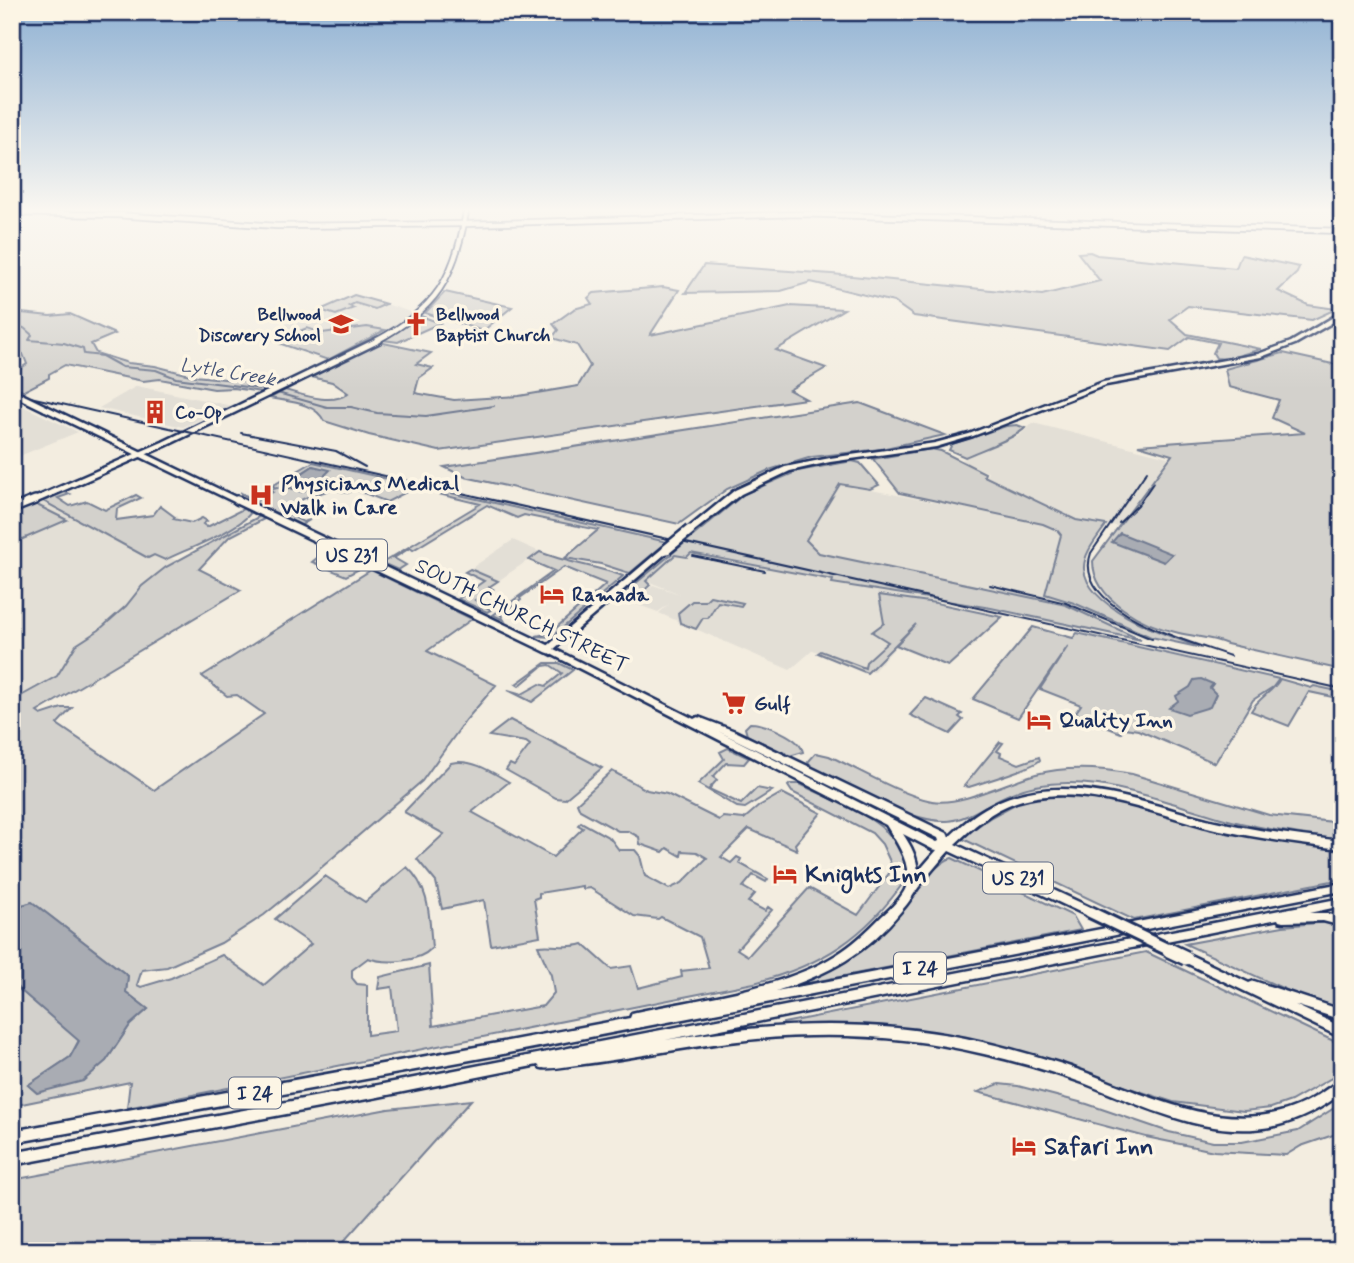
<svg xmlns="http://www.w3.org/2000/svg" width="1354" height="1263" font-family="Mynerve,sans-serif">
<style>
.built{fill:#e3dfd6}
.green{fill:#d3d1cc;stroke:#778095;stroke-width:2;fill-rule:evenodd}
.water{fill:#a9acb3;stroke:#707a91;stroke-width:2}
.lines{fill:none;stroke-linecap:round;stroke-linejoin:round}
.stream{stroke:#707a91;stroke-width:2}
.major-far2-casing{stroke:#1b2f5e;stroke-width:8}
.major-far1-casing{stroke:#1b2f5e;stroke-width:10}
.major-casing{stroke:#1b2f5e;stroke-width:12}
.highway-casing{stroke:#1b2f5e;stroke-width:5}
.major-far2{stroke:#fcf5e5;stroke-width:4.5}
.major-far1{stroke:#fcf5e5;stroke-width:5}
.major{stroke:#fcf5e5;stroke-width:7}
.highway{fill:#fcf5e5;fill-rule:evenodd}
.rail{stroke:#1b2f5e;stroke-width:2}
.major-bridge-casing{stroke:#1b2f5e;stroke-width:10;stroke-linecap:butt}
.highway-bridge-far2-casing{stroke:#1b2f5e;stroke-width:14;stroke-linecap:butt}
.highway-bridge-far1-casing{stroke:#1b2f5e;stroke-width:16;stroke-linecap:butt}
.highway-bridge-casing{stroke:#1b2f5e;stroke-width:18;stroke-linecap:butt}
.major-bridge{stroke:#fcf5e5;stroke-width:5}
.highway-bridge-far2{stroke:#fcf5e5;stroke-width:9}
.highway-bridge-far1{stroke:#fcf5e5;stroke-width:10}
.highway-bridge{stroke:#fcf5e5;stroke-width:13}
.labels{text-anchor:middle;stroke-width:7;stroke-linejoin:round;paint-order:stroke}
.far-poi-label{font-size:18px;font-weight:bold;fill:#1b2f5e;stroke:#fcf5e5;text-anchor:start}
.far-water-label{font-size:19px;font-style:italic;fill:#465478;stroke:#fcf5e5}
.shield{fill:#fcf5e5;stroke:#5e6a86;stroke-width:2}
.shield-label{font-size:19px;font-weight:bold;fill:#1b2f5e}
.poi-label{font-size:21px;font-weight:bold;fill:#1b2f5e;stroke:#fcf5e5;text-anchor:start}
.street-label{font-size:21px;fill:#1b2f5e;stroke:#fcf5e5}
.near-poi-label{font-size:24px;font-weight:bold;fill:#1b2f5e;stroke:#fcf5e5;text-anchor:start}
</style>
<rect width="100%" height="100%" fill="#f3ede0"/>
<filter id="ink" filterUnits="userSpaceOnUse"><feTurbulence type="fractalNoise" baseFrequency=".0143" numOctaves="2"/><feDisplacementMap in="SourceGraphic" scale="14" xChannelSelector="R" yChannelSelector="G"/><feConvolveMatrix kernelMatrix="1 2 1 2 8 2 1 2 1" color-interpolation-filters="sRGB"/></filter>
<g filter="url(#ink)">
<g class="built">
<polygon points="354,294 414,313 391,328 328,360 258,336"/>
<polygon points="137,386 232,406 183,427 99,408"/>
<polygon points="12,401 78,432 12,459"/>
<polygon points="1033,423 1168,457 1140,504 1117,526 1076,519 986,476 988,472 960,461 991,445 1019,436"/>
<polygon points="839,484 1050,524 1066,537 1049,602 800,551"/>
<polygon points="53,498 177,561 105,640 65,671 12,700 12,515"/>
<polygon points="513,540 540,552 498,581 470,569"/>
<polygon points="683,545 938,600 873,672 813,650 790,670 659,613 669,604 658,612 633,603 653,585 680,594 642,579"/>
</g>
<g class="green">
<polygon points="1090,252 1097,255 1236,268 1241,255 1299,267 1297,273 1278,291 1308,305 1336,309 1312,320 1188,306 1170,319 1187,334 1261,349 1227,359 1216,358 1213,353 1218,343 1189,337 1170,351 914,316 894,302 811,282 781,291 685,293 704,265 832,274 1042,295 1100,281 1078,253"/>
<path d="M663,287l16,3 -29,45 140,-29 54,3 -68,41 50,18 -37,22 17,9 -367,52 -70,-16 -45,-14c-9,-19 -36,-19 -54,-23l15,-8c18,5 48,16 63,3l-16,-11 -21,-5 68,-35 52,11 -15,11 17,4 -14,10 -4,15 39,7 65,-4 59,-10 12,-20 -13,-21 -25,-7 6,-8 -5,-6 21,-15 18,-5 -4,-6 6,-5z"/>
<polygon points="445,292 512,307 483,331 425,313"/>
<polygon points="354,295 386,304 375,309 355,303 349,306 354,308 336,315 320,310"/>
<polygon points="12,312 50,316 70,314 115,334 91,344 96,353 128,363 155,366 194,376 256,382 274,387 261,392 234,388 214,389 160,379 143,381 65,365 49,374 49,378 24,391 12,385 12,374 27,364 23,354 12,348 12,334 18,331 12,328"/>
<polygon points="421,316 440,323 398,342 383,340"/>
<polygon points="367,327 385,330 328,360 278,343 294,336 291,334 299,331 302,332 300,334 305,332 302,330 307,328 322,333"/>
<path d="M1283,353l59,13v304l-115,-26c-16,-7 -31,-7 -48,-11 -34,-7 -86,-33 -86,-72l79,-106 -34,-10 167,-12 -33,-15 7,-18 -50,-13 -4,-18z"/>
<polygon points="860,403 945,435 881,449 812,457 769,470 727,489 679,524 465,477 444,467"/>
<path d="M1017,425l8,3c-9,10 -45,22 -60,29l-16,-7 3,-6 54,-18z"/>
<path d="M931,449l10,2 44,22 -1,3 92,44 30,5c-8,12 -23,28 -22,44 4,41 85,67 118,79l-51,-11 -77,-34 -29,-9 16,-59 -4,-5 -14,-6 -143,-31 -27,-34z"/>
<polygon points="852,461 860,463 879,485 870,489 840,484 806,540 819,553 1066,605 1141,640 991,608 832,583 833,580 691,553 687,557 675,555 646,581 650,585 630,604 623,598 624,593 744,494 798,471"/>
<path d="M313,462l354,80 -37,31 -4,-1 -25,-8 -36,-6 33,-28 -74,-15 -7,3 -30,-13 -74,45 -3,-2 -16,10 12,7 -8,5 -16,-7 98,-59 -66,-16 -27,14 -33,-13 -6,4 -16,-4 -17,6 5,3 -5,3 -8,-4 -27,13 23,12 7,-2 -9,5 -60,-29v-3l15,8 17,-9 -3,-2 7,-2 -5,-2zM313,466l11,9 -22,17 -21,-6z"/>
<path d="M65,492l5,2 -12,4 12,8 17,-5 18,9 31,-15 5,3 -24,11 -1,11 37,-5 7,-9 15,11 -2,2 19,4 10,-5 5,3 -4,3 4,3 36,-18 8,3c-10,17 -66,38 -86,48l-11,-5 -6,3 -105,-57z"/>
<polygon points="35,504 67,520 23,539 12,537 12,513"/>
<path d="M260,516l4,3 -35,18 -30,32 42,21 -204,122 4,3 21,-7h10l-15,16 97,66 110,-76 -27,-19 -10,1 -25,-20 169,-106 101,49 -45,32 69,34 -30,35 -44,61 -121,104 -37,30 -43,28 -54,24 -25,3 -5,15 4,2 30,-9 51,-23 42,30 47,-41 -36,-25 50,-43 40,26 42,-35c24,22 22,51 25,81 -14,15 -47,16 -64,10l-16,12v8l5,6 10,1v50l30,-4 -5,-44 -14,2 2,-12 49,-12 4,61 110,-20 11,-13 -3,-18 -13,-29c16,-2 30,3 45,-2l28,25 20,-3 7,22 44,-11 -1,-6 28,-3 -9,-31 -39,-20 -3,2 -24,-3 -44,-28 -8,1v-3l-43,7v4l-5,2 6,37 -49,9 -7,-45 -42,9 -6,-27 -19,-23 27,-25 -40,-22 47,-49c20,-5 41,9 58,19l-37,30 81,45 30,-29 -5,-3 3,-3 29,16 9,12h16l5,6 5,20 24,13 13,-6 25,-25 -10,-6 -15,-1 -1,5 -14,-8 -4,4 -23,-8 -1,-7 -11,-6h-10l-38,-21 -3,-7 35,-32 35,19 20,4 52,26 4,-3 21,2 15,-13 23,-13 39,20 -26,31 2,6 -48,-21 -28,28 10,6 6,-6 4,2 -2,4 29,16 -2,3 -13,-7 -10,12 12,7 -7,8 17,9 3,-4 4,3 -35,39 11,7 61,-68 49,27 35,-47 -11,-24 -10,-11 -80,-41 -4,-6 2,-2h10c41,21 110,40 106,95 -41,59 -84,86 -152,104l-627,125 3,-26 -118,24v-123l67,57 -9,17 -42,28 9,8 69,-32 24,-36 18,-16 -22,-17 2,-16 -96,-74 -20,6v-7l9,-6 -9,-8v-186l45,-25 19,-31 23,-15 27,-24 16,-20 24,-19z"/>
<polygon points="327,550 363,567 346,576 312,562"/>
<path d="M540,552c27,11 56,14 83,24l-71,61 -16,-1 14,-3 56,-49 -42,-17 -44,31 1,2 -20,15 3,5 -11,-5 61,-44 -25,-11z"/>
<polygon points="470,569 498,581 489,587 493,589 475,600 491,610 487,612 458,599 484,581 465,572"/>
<polygon points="879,595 936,603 1002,617 948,666 896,645 916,624 867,673 818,653 821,651 865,668 866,662 888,642 872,632 884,623"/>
<polygon points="710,596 743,603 741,606 718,602 708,618 703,618 696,629 680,623 678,613 692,601 705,601"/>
<polygon points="1033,627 1073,638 1077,633 1279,679 1273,687 1253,700 1215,763 1138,730 1125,728 1121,733 1081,717 1076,712 1081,705 1040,689 1068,646 1018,718 973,699"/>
<polygon points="545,663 559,663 573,670 532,702 508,690 522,694 540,684 546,686 562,673 550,665 543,666 519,686 516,684"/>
<path d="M1280,679l31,9 3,-2 28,6v7l-33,-7 -20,34 -38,-15c8,-14 22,-19 29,-32z"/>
<polygon points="926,698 962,714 959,717 963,720 950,734 910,715"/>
<polygon points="510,720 602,768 565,799 556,798 506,770 510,764 514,766 530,745 526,742 489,736"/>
<path d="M750,723c14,0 50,14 53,29l-14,4 -42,-21 -2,-7z"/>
<path d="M1000,742l3,1 -6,8 4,2 -1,3 19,8 20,-7 1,3c-6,8 -57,22 -71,27l-5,-1z"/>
<polygon points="728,748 749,758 744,764 726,763 713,777 717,780 709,789 741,804 757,788 772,791 745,808 737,807 698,784 724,759 720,752"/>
<path d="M816,753l13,3c27,12 75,40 103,45 30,5 74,-19 104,-27 31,-8 64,-6 96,0l137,41 73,8v17c-37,-5 -74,-10 -110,-19 -44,-12 -88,-29 -134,-36 -31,-4 -64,-3 -93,11 -20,9 -36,23 -58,25 -37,2 -99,-35 -133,-52l-6,-7z"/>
<path d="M1070,790c57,1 110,24 164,38 35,8 72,12 108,18v33l-208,41 -173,-82 30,-21 39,-21z"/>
<path d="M952,858l121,58 8,14 -288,56c27,-12 54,-23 77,-41 24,-19 59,-82 82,-87z"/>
<polygon points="1329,922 1342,926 1342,1010 1302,997 1185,944 1283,926"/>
<polygon points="1146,952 1342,1045 1342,1072 1291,1101 1271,1108 1244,1111 1173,1102 1029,1056 961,1039 783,1027 783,1023"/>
<polygon points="999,1084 1018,1086 1087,1104 1169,1132 1213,1142 1242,1142 1298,1131 1342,1103 1342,1132 1301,1146 1286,1155 1214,1151 1146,1137 978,1092"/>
<polygon points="471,1100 335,1251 12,1251 12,1180 388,1109"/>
</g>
<g class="water">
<polygon points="313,466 330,470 321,479 324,481 303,491 283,486"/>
<polygon points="1120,533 1172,554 1164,562 1112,542"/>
<polygon points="1201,679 1213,684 1210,688 1216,694 1210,707 1187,714 1169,708 1178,701 1176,696 1190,687 1194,680"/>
<polygon points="32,902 128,976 126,992 148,1009 130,1025 106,1061 83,1081 37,1093 28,1085 70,1057 79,1041 12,983 12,908"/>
</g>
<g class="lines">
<g class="stream">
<polyline points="12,325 24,328 32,335 29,340 64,343 83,349 84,354 102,356 122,367 156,370 176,378 269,390"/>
<polyline points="274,392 327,407 351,407 377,413 426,416 494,406"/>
</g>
<g class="major-far2-casing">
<g id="major-far2">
<polyline points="12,213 117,215 277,226 464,224 800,214 1342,231"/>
<path d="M376,341c60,-32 79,-63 90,-129"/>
</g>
</g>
<g class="major-far1-casing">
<g id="major-far1">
<polyline points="45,408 240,502"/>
<polyline points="31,502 164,444 379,340"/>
</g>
</g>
<g class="major-casing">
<g id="major">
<polyline points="237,500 548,649"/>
<polyline points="12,509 35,500"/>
</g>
</g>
<g class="highway-casing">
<g id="highway">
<polygon points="1342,312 1342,317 1295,344 1261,357 1106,385 973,436 936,447 830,462 790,471 741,494 693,532 687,532 686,530 735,490 785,467 830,458 935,443 969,434 1103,382 1258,354 1291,342"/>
<path d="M664,547h3l4,2 -117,100 140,70 4,-2 3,1 34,13 212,102 2,4c13,-12 26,-24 42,-32 71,-37 152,-1 224,16 42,10 84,15 127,20v8c-43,-5 -85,-11 -127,-20 -61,-15 -136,-48 -199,-27 -24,8 -43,25 -61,42l139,65 2,3 -2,3 -4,1 -4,-1 -137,-64c-11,12 -21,24 -31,37 -5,7 -10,16 -16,22 -36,44 -73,64 -126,81l566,-108v8l-844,164 -486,88v-12l486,-88 132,-25 2,-5 4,-1c62,-13 146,-23 200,-57 17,-10 31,-24 45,-38 8,-7 24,-22 26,-33 4,-22 -10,-41 -21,-59l-341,-174 -1,-2zM718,731l220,107 1,3 -2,1zM903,834l29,15 5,1 -19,22c-1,-15 -7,-26 -15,-38z"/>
<path d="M1342,898v8l-33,7h14l19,4v9l-19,-5 -40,1 -4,-1 -1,-2 -613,121c100,-17 200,-22 300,-2 33,7 65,16 97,26 66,22 143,66 214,49 13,-3 28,-9 39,-16 9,-5 17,-13 27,-17v13c-20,15 -42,27 -67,33 -65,14 -130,-19 -189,-42 -33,-12 -67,-22 -102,-30 -74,-18 -150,-22 -227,-15 -58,5 -115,18 -173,25 -9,1 -35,6 -42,4 -2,0 -3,-2 -4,-3l-165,33 -361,67v-12l361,-67z"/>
<polygon points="1186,953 1249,983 1254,981 1342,1010 1342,1020 1295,1005 1342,1027 1342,1038 1182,961 1180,958 1182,955"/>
</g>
</g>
<use href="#major-far2" class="major-far2"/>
<use href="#major-far1" class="major-far1"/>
<use href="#major" class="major"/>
<use href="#highway" class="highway"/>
<g class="rail">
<polyline points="12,393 1342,689"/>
<polyline points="241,433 336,451 365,467"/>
<path d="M1147,471l-56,82c-20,57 100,89 139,103"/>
<polyline points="1119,523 1138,505 1153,483"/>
<polyline points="693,556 765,571"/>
<polyline points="990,585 1066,603 1152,639"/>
</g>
<g class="major-bridge-casing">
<polyline id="major-bridge" points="12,392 45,408"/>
</g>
<g class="highway-bridge-far2-casing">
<polyline id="highway-bridge-far2" points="667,549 690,530"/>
</g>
<g class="highway-bridge-far1-casing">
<polyline id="highway-bridge-far1" points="1090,912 1173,952"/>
</g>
<g class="highway-bridge-casing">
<polyline id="highway-bridge" points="1169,950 1186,958"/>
</g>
<use href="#major-bridge" class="major-bridge"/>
<use href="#highway-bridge-far2" class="highway-bridge-far2"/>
<use href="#highway-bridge-far1" class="highway-bridge-far1"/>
<use href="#highway-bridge" class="highway-bridge"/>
</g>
</g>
<linearGradient id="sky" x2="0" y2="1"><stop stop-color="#8fb1d3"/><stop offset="0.54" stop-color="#faf7f1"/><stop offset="1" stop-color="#faf7f1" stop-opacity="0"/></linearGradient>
<rect width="1354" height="389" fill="url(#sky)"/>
<defs>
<g id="school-bare" transform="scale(1.89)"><path d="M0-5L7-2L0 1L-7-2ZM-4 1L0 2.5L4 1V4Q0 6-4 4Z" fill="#c8321e" stroke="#fcf5e5" stroke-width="2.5" paint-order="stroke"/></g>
<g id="church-bare" transform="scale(1.89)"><path d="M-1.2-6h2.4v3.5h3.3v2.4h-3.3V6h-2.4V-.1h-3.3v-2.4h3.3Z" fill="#c8321e" stroke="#fcf5e5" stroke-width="2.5" paint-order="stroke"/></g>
<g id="building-bare" transform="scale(1.89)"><path d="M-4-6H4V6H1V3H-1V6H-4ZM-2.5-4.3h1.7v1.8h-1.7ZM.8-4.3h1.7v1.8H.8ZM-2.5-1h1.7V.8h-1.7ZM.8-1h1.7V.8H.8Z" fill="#c8321e" stroke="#fcf5e5" stroke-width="2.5" paint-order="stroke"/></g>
<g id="hospital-bare" transform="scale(1.89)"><path d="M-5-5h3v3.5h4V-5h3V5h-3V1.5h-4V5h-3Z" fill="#c8321e" stroke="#fcf5e5" stroke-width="2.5" paint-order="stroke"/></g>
<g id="hotel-bare" transform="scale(1.89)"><path d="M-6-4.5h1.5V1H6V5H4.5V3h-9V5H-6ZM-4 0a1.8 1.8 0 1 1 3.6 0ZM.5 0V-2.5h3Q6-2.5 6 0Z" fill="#c8321e" stroke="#fcf5e5" stroke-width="2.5" paint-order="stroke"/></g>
<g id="supermarket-bare" transform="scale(1.89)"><path d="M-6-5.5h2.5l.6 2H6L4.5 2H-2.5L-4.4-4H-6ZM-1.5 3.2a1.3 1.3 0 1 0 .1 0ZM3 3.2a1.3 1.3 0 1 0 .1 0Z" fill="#c8321e" stroke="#fcf5e5" stroke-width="2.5" paint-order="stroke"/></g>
</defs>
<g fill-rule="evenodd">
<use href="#school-bare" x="341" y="324"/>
<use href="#church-bare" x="416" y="324"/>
<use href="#building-bare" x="155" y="412"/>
<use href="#hospital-bare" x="261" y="495"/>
<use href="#hotel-bare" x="552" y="594"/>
<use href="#supermarket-bare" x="734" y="703"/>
<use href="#hotel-bare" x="1039" y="720"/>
<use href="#hotel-bare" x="785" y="874"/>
<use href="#hotel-bare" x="1024" y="1146"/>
</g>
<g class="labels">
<g class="far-poi-label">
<text x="321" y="320" text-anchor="end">Bellwood<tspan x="321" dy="21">Discovery School</tspan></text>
<text x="436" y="320">Bellwood<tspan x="436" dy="21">Baptist Church</tspan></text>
<text x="175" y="418">Co-Op</text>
</g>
<g class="far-water-label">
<text transform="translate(228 371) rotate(9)" y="7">Lytle Creek</text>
</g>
<g class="shield">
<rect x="317" y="539.5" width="70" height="31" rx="5"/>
<rect x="983" y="862.5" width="70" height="31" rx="5"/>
<rect x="894" y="952.5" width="52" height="31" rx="5"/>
<rect x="229" y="1077.5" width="52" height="31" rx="5"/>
</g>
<g class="shield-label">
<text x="352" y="562">US 231</text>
<text x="1018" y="885">US 231</text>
<text x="920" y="975">I 24</text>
<text x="255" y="1100">I 24</text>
</g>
<g class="poi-label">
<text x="281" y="490">Physicians Medical<tspan x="281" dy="24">Walk in Care</tspan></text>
<text x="572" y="601">Ramada</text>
<text x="754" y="710">Gulf</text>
<text x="1059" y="727">Quality Inn</text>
</g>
<g class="street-label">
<text transform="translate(522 615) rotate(26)" y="7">SOUTH CHURCH STREET</text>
</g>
<g class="near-poi-label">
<text x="805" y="882">Knights Inn</text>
<text x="1044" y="1154">Safari Inn</text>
</g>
</g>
<rect width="1354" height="1263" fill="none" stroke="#fcf5e5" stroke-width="42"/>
<rect x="21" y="21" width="1312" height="1221" fill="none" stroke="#1b2f5e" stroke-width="2.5" filter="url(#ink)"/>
</svg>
